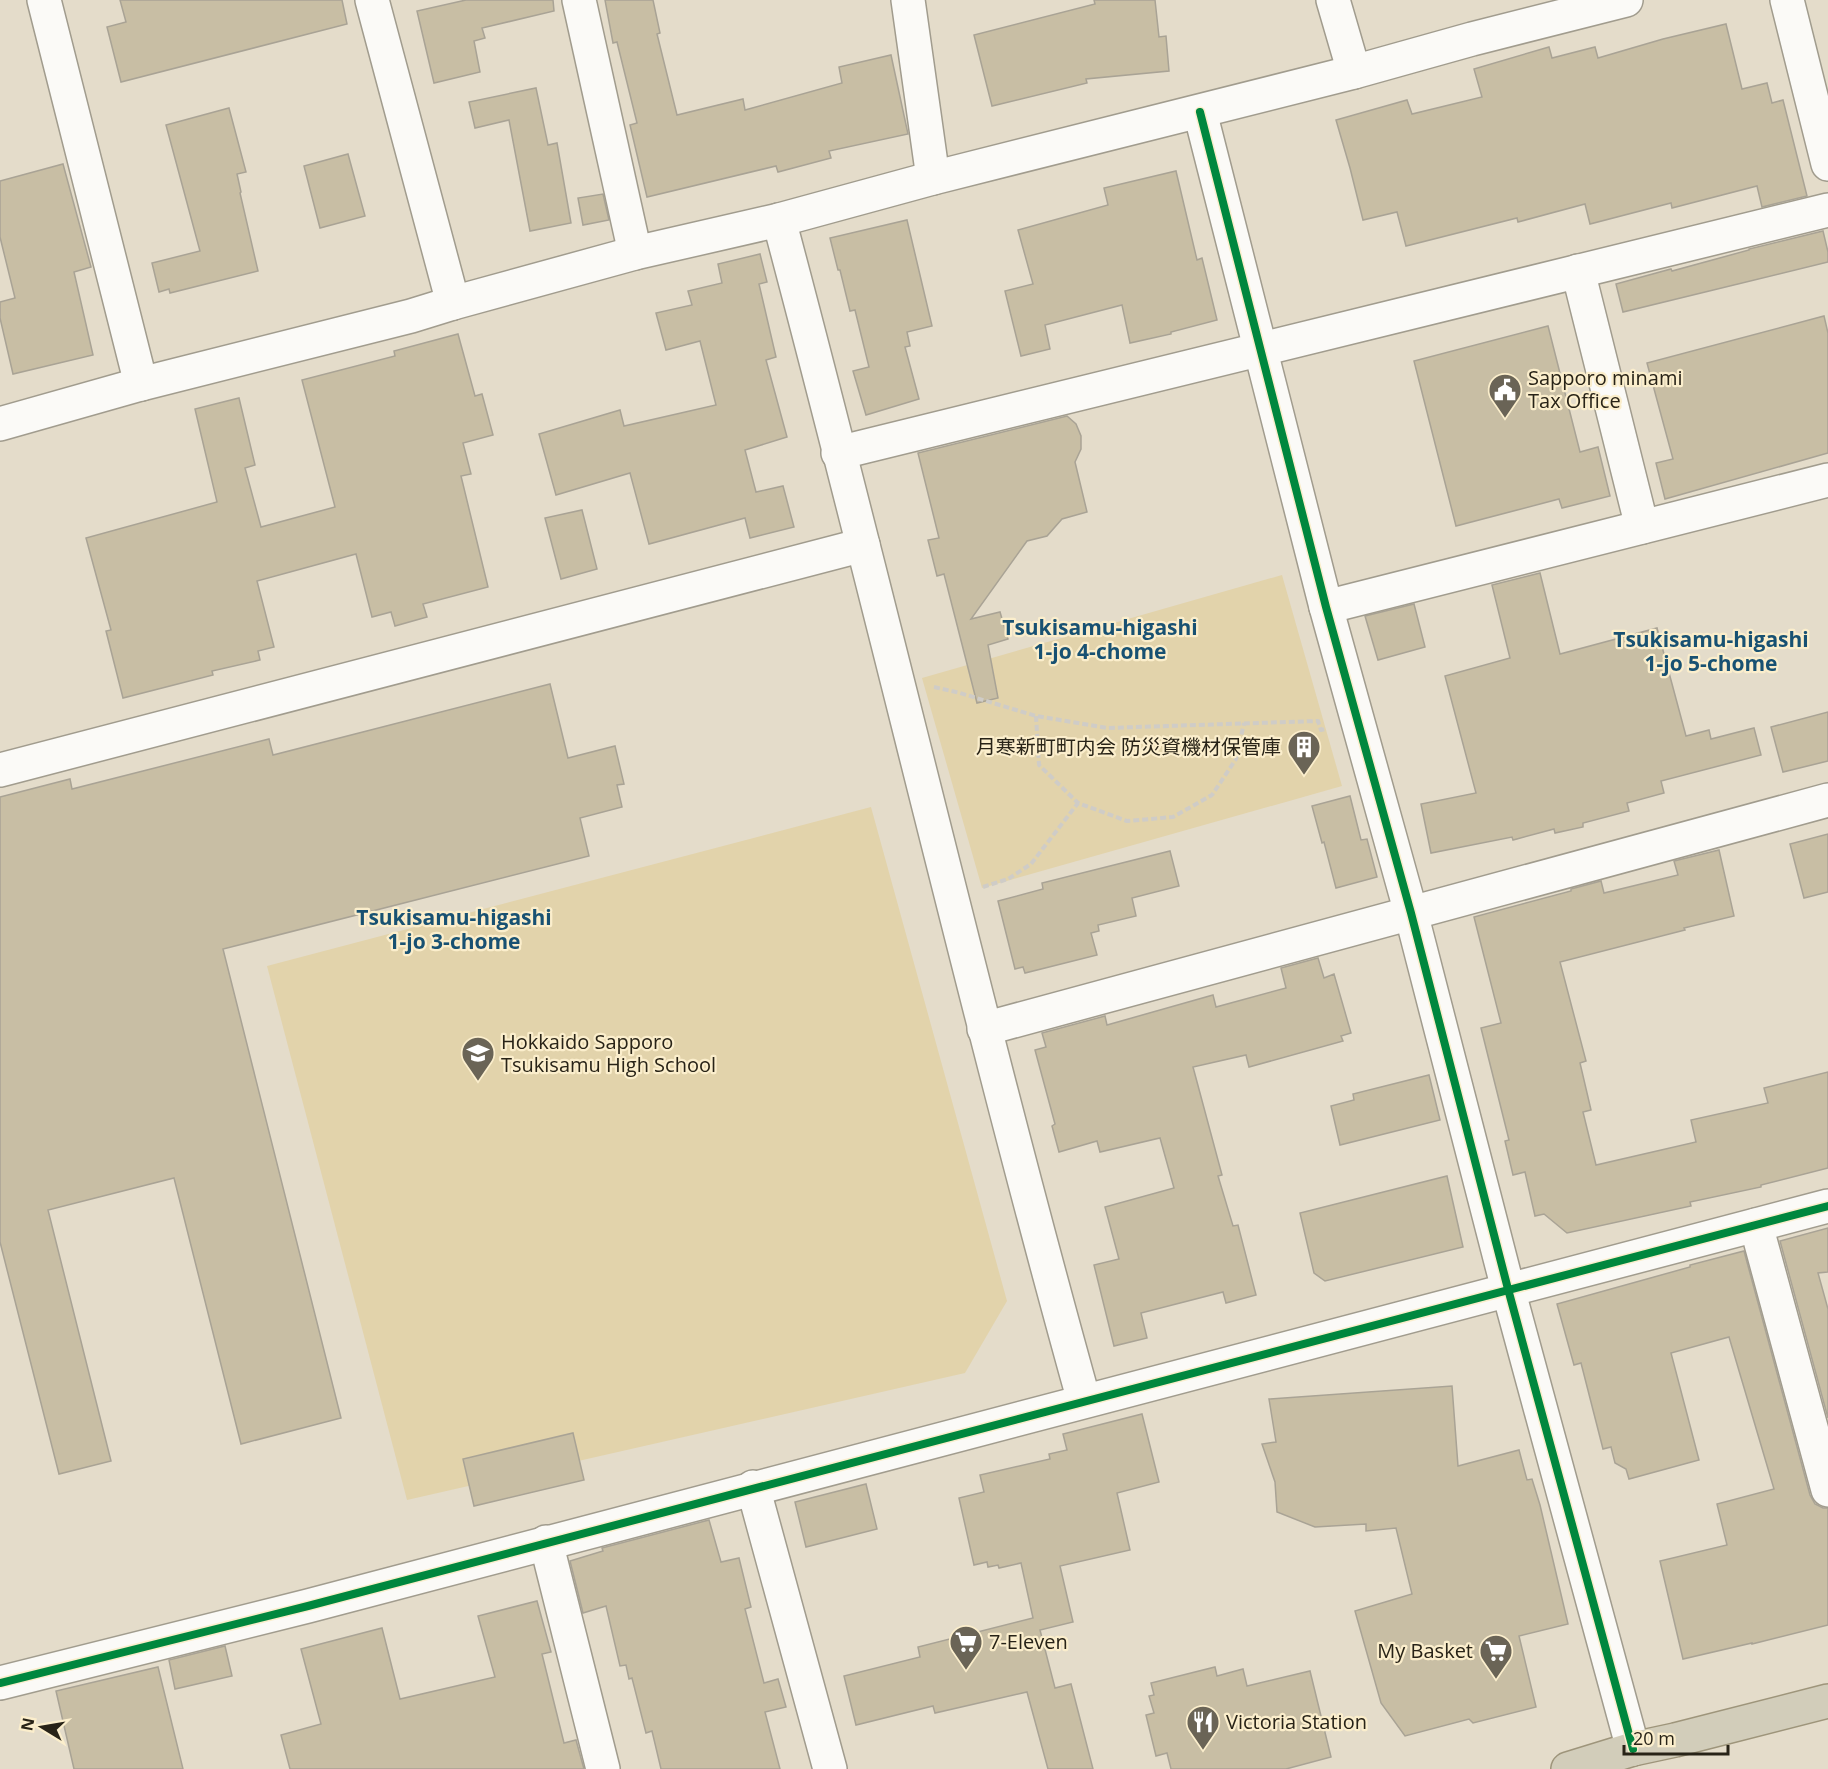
<svg xmlns="http://www.w3.org/2000/svg" width="1828" height="1769" font-family="'Open Sans','Noto Sans JP',sans-serif">
<style>
.green{fill:#e2d3ab}
.building{fill:#c8bea4;stroke:#a9a395;stroke-width:1.5}
.lines{fill:none;stroke-linecap:round;stroke-linejoin:round}
.street-casing{stroke:#a19c8e;stroke-width:36}
.secondary-casing{stroke:#a19c8e;stroke-width:36}
.highway-casing{stroke:#9e957b;stroke-width:36}
.path{stroke:#cfccc7;stroke-width:4;stroke-dasharray:6 3;stroke-linecap:butt}
.street{stroke:#fbfaf7;stroke-width:33}
.secondary{stroke:#fbfaf7;stroke-width:33}
.highway{stroke:#d2cdba;stroke-width:33}
.cycleway-casing{stroke:#fbeecc;stroke-width:11}
.cycleway{stroke:#00873e;stroke-width:8}
.labels{text-anchor:middle;stroke-width:4.5;stroke-linejoin:round;paint-order:stroke}
.poi-label{font-size:20px;fill:#282317;stroke:#fbeecc;text-anchor:start}
.neighbourhood-label{font-size:21px;font-weight:bold;fill:#185172;stroke:#fbeecc}
</style>
<rect width="100%" height="100%" fill="#e4dcca"/>
<g class="green">
<polygon points="1282,575 1342,786 982,888 922,678"/>
<polygon points="871,807 1007,1301 965,1373 407,1500 267,966"/>
</g>
<g class="building">
<polygon points="120,0 342,0 347,24 121,82 107,27 126,22"/>
<polygon points="466,0 553,0 554,11 482,28 485,38 474,41 480,72 434,83 417,11"/>
<polygon points="605,0 653,0 660,33 657,34 677,115 743,99 745,110 842,83 839,67 891,55 908,134 829,151 831,158 778,172 776,166 647,197 630,125 637,123 617,42 613,43"/>
<polygon points="1094,0 1155,0 1159,37 1166,36 1169,71 1086,79 1087,83 992,106 974,35 1095,4"/>
<polygon points="1726,24 1742,89 1767,83 1772,103 1783,100 1807,196 1762,207 1757,186 1672,208 1671,203 1590,224 1585,204 1518,222 1517,218 1406,246 1397,212 1363,220 1350,168 1336,120 1407,100 1412,114 1482,97 1474,69 1549,47 1552,58 1595,47 1598,58 1663,39"/>
<polygon points="536,88 548,145 557,143 571,223 530,231 509,120 475,128 469,102"/>
<polygon points="229,108 246,172 237,174 241,192 240,193 258,271 170,293 169,289 159,292 152,263 200,251 166,125"/>
<polygon points="348,154 365,216 320,228 304,166"/>
<polygon points="63,164 91,267 74,272 93,355 13,374 0,318 0,302 15,298 0,237 0,181"/>
<polygon points="1176,171 1197,260 1202,258 1217,320 1171,332 1171,334 1130,343 1122,305 1045,325 1050,349 1021,356 1005,291 1033,284 1018,230 1108,205 1104,188"/>
<polygon points="603,194 609,220 583,225 578,198"/>
<polygon points="907,220 932,326 907,332 910,346 905,347 919,399 866,415 853,371 869,367 855,310 850,311 840,270 838,270 830,238"/>
<polygon points="1823,231 1828,252 1828,262 1623,312 1616,284 1671,269 1672,271 1749,250 1749,249"/>
<polygon points="760,254 767,282 759,284 776,357 766,360 787,437 745,450 756,492 783,486 794,527 750,538 745,518 649,544 630,473 556,495 539,434 620,410 624,426 716,405 700,341 666,350 656,313 692,305 688,291 722,283 718,264"/>
<polygon points="1824,316 1828,333 1828,453 1665,499 1656,463 1673,459 1647,363"/>
<polygon points="1548,326 1580,452 1598,447 1610,496 1562,508 1559,499 1456,526 1414,361"/>
<polygon points="458,334 475,396 482,394 493,435 463,443 471,474 461,476 488,587 423,604 427,617 395,626 391,612 372,617 356,554 257,581 274,647 258,651 260,660 212,671 213,675 123,698 106,631 111,630 86,538 217,502 195,409 239,398 255,465 245,468 261,527 335,507 302,380 395,356 394,351"/>
<polygon points="1067,416 1076,424 1081,436 1081,449 1075,462 1087,512 1062,519 1047,536 1027,541 971,619 1000,612 1008,639 988,645 998,698 977,703 944,574 937,576 928,540 939,538 918,453"/>
<polygon points="582,510 597,569 561,579 545,518"/>
<polygon points="1540,573 1560,654 1657,628 1686,736 1709,730 1711,739 1754,728 1761,755 1661,781 1664,793 1627,803 1629,811 1583,823 1583,827 1555,833 1554,829 1513,840 1512,837 1431,853 1421,804 1476,793 1445,676 1510,658 1492,585"/>
<polygon points="1414,604 1425,647 1378,660 1365,616"/>
<polygon points="550,684 568,758 615,746 624,784 617,785 622,807 580,818 589,856 223,949 341,1418 241,1444 174,1178 48,1210 111,1461 59,1474 0,1242 0,797 70,779 72,789 269,739 273,755"/>
<polygon points="1828,712 1828,761 1783,772 1771,727"/>
<polygon points="1350,796 1361,840 1367,839 1377,877 1336,888 1324,842 1322,843 1312,806"/>
<polygon points="1828,834 1828,892 1804,898 1790,844"/>
<polygon points="1719,850 1734,916 1684,928 1685,930 1560,962 1586,1061 1580,1063 1591,1110 1583,1112 1596,1165 1696,1142 1691,1120 1768,1103 1764,1088 1828,1072 1828,1168 1761,1185 1761,1187 1690,1202 1691,1206 1567,1233 1544,1214 1535,1216 1525,1172 1513,1175 1505,1141 1509,1140 1481,1028 1501,1023 1474,917 1571,891 1571,889 1601,881 1604,893 1678,875 1674,861"/>
<polygon points="1170,851 1179,886 1132,898 1136,916 1098,925 1099,931 1091,933 1097,955 1025,973 1023,967 1015,969 998,901 1043,889 1042,883"/>
<polygon points="1318,958 1324,978 1334,974 1351,1033 1341,1036 1343,1041 1249,1067 1246,1055 1193,1067 1222,1175 1218,1176 1233,1226 1238,1225 1256,1295 1226,1303 1223,1292 1141,1313 1147,1338 1114,1346 1094,1265 1119,1259 1105,1207 1174,1188 1160,1138 1100,1152 1097,1141 1059,1152 1052,1126 1055,1124 1035,1050 1046,1047 1042,1033 1105,1016 1107,1025 1213,995 1216,1007 1286,988 1281,968"/>
<polygon points="1429,1075 1440,1120 1340,1145 1331,1106 1354,1100 1353,1094"/>
<polygon points="1447,1176 1463,1247 1325,1281 1314,1273 1300,1213"/>
<polygon points="1828,1228 1828,1272 1818,1273 1828,1309 1828,1418 1780,1241"/>
<polygon points="1744,1251 1810,1495 1815,1504 1823,1508 1828,1508 1828,1625 1752,1644 1752,1643 1683,1659 1660,1561 1727,1545 1717,1504 1774,1489 1729,1337 1671,1353 1699,1460 1629,1479 1626,1469 1615,1463 1611,1447 1603,1449 1581,1363 1574,1365 1557,1304 1690,1267 1690,1265"/>
<polygon points="1452,1386 1458,1466 1519,1450 1527,1480 1532,1479 1540,1505 1568,1624 1519,1636 1536,1707 1473,1723 1469,1719 1405,1736 1381,1703 1355,1611 1412,1594 1396,1528 1366,1531 1366,1524 1315,1527 1277,1512 1275,1482 1262,1444 1276,1442 1269,1399"/>
<polygon points="1142,1414 1159,1482 1117,1493 1130,1550 1060,1566 1073,1622 1040,1630 1055,1688 1071,1684 1093,1769 1048,1769 1027,1692 935,1713 933,1706 856,1725 844,1676 920,1657 918,1647 1033,1618 1021,1563 999,1568 998,1565 988,1567 987,1562 974,1565 959,1498 984,1492 980,1475 1050,1459 1049,1454 1067,1450 1063,1434"/>
<polygon points="573,1433 584,1480 474,1506 463,1459"/>
<polygon points="866,1484 877,1529 806,1547 795,1502"/>
<polygon points="709,1520 721,1562 739,1558 751,1607 745,1609 764,1683 778,1679 786,1707 765,1712 780,1769 661,1769 652,1731 646,1733 632,1678 629,1679 626,1665 620,1666 606,1606 583,1613 570,1561 603,1551 602,1548"/>
<polygon points="537,1601 551,1652 542,1654 564,1743 576,1740 584,1769 290,1769 281,1735 321,1724 301,1649 382,1628 400,1699 495,1677 478,1616"/>
<polygon points="225,1646 232,1676 175,1689 169,1660"/>
<polygon points="158,1667 183,1769 74,1769 56,1691"/>
<polygon points="1215,1667 1217,1676 1243,1669 1247,1686 1310,1671 1331,1757 1286,1769 1171,1769 1167,1753 1156,1756 1146,1715 1154,1713 1149,1696 1154,1695 1151,1683"/>
</g>
<g class="lines">
<g class="street-casing">
<g id="street">
<polyline points="44,0 141,384"/>
<polyline points="372,0 453,303"/>
<polyline points="579,0 635,253"/>
<polyline points="908,0 933,178"/>
<polyline points="1333,0 1354,72"/>
<polyline points="1787,0 1828,164"/>
<polyline points="1200,112 1326,607 1411,913 1508,1289 1633,1749"/>
<path d="M779,220c105,393 196,790 305,1181"/>
<polyline points="1578,271 1642,527"/>
<polyline points="838,453 1828,210"/>
<polyline points="1326,607 1828,480"/>
<polyline points="0,770 863,545"/>
<polyline points="984,1029 1828,800"/>
<polyline points="1756,1225 1828,1490"/>
<polyline points="753,1487 830,1769"/>
<polyline points="546,1542 603,1769"/>
<polyline points="0,1683 308,1606 1828,1206"/>
</g>
</g>
<g class="secondary-casing">
<polyline id="secondary" points="0,424 141,384 411,316 453,303 635,253 779,220 933,178 1354,72 1472,39 1626,0"/>
</g>
<g class="highway-casing">
<polyline id="highway" points="1568,1769 1633,1749 1675,1740 1828,1701"/>
</g>
<g class="path">
<polyline points="934,687 960,693 1036,716 1107,728 1318,721 1321,730 1326,729"/>
<polyline points="1036,716 1039,765 1078,803 1127,821 1173,817 1212,795 1236,759 1244,723"/>
<polyline points="983,887 1008,879 1031,864 1078,803"/>
</g>
<use href="#street" class="street"/>
<use href="#secondary" class="secondary"/>
<use href="#highway" class="highway"/>
<g class="cycleway-casing">
<g id="cycleway">
<polyline points="1200,112 1326,607 1411,913 1508,1289 1633,1749"/>
<polyline points="0,1683 308,1606 1828,1206"/>
</g>
</g>
<use href="#cycleway" class="cycleway"/>
</g>
<defs>
<g id="civic-pin" transform="scale(1.725)"><path d="M0 17L-7.5 6A9.5 9.5 0 1 1 7.5 6Z" fill="#6a6456" stroke="#fbeecc"/><path d="M-.6-6.5H3V-4.5H.6V-3L4-1V1h2V6H-6V1h2V-1L-.6-3ZM-1.2 2.5V6h2.4V2.5Z" fill="#fff"/></g>
<g id="building-pin" transform="scale(1.725)"><path d="M0 17L-7.5 6A9.5 9.5 0 1 1 7.5 6Z" fill="#6a6456" stroke="#fbeecc"/><path d="M-4-6H4V6H1V3H-1V6H-4ZM-2.5-4.3h1.7v1.8h-1.7ZM.8-4.3h1.7v1.8H.8ZM-2.5-1h1.7V.8h-1.7ZM.8-1h1.7V.8H.8Z" fill="#fff"/></g>
<g id="school-pin" transform="scale(1.725)"><path d="M0 17L-7.5 6A9.5 9.5 0 1 1 7.5 6Z" fill="#6a6456" stroke="#fbeecc"/><path d="M0-5L7-2L0 1L-7-2ZM-4 1L0 2.5L4 1V4Q0 6-4 4Z" fill="#fff"/></g>
<g id="supermarket-pin" transform="scale(1.725)"><path d="M0 17L-7.5 6A9.5 9.5 0 1 1 7.5 6Z" fill="#6a6456" stroke="#fbeecc"/><path d="M-6-5.5h2.5l.6 2H6L4.5 2H-2.5L-4.4-4H-6ZM-1.5 3.2a1.3 1.3 0 1 0 .1 0ZM3 3.2a1.3 1.3 0 1 0 .1 0Z" fill="#fff"/></g>
<g id="restaurant-pin" transform="scale(1.725)"><path d="M0 17L-7.5 6A9.5 9.5 0 1 1 7.5 6Z" fill="#6a6456" stroke="#fbeecc"/><path d="M-5-6h1v4h1v-4h1v4h1v-4h1v5L-1.5 .5V6h-2V.5L-5-1ZM5-6V6H3V1.5H1.5Q1.5-4 5-6Z" fill="#fff"/></g>
</defs>
<g fill-rule="evenodd">
<use href="#civic-pin" x="1505" y="390"/>
<use href="#building-pin" x="1304" y="747"/>
<use href="#school-pin" x="478" y="1053"/>
<use href="#supermarket-pin" x="966" y="1642"/>
<use href="#supermarket-pin" x="1496" y="1651"/>
<use href="#restaurant-pin" x="1203" y="1722"/>
</g>
<g class="labels">
<g class="poi-label">
<text x="1528" y="385">Sapporo minami<tspan x="1528" dy="23">Tax Office</tspan></text>
<text x="1281" y="754" text-anchor="end">月寒新町町内会 防災資機材保管庫</text>
<text x="501" y="1049">Hokkaido Sapporo<tspan x="501" dy="23">Tsukisamu High School</tspan></text>
<text x="989" y="1649">7-Eleven</text>
<text x="1473" y="1658" text-anchor="end">My Basket</text>
<text x="1226" y="1729">Victoria Station</text>
</g>
<g class="neighbourhood-label">
<text x="1100" y="635">Tsukisamu-higashi<tspan x="1100" dy="24">1-jo 4-chome</tspan></text>
<text x="1711" y="647">Tsukisamu-higashi<tspan x="1711" dy="24">1-jo 5-chome</tspan></text>
<text x="454" y="925">Tsukisamu-higashi<tspan x="454" dy="24">1-jo 3-chome</tspan></text>
</g>
</g>
<g transform="translate(42 1727) rotate(281)" stroke="#fbeecc" stroke-width="4.5" paint-order="stroke">
<path d="M0-4.5L10 22L0 15L-10 22Z" fill="#282317"/>
<text y="-9" font-size="16" font-weight="bold" text-anchor="middle" fill="#282317">N</text>
</g>
<path d="M1624 1745v9h104v-9" fill="none" stroke="#282317" stroke-width="3"/>
<text x="1633" y="1745" font-size="18" fill="#282317" stroke="#fbeecc" stroke-width="4.5" paint-order="stroke">20 m</text>
</svg>
